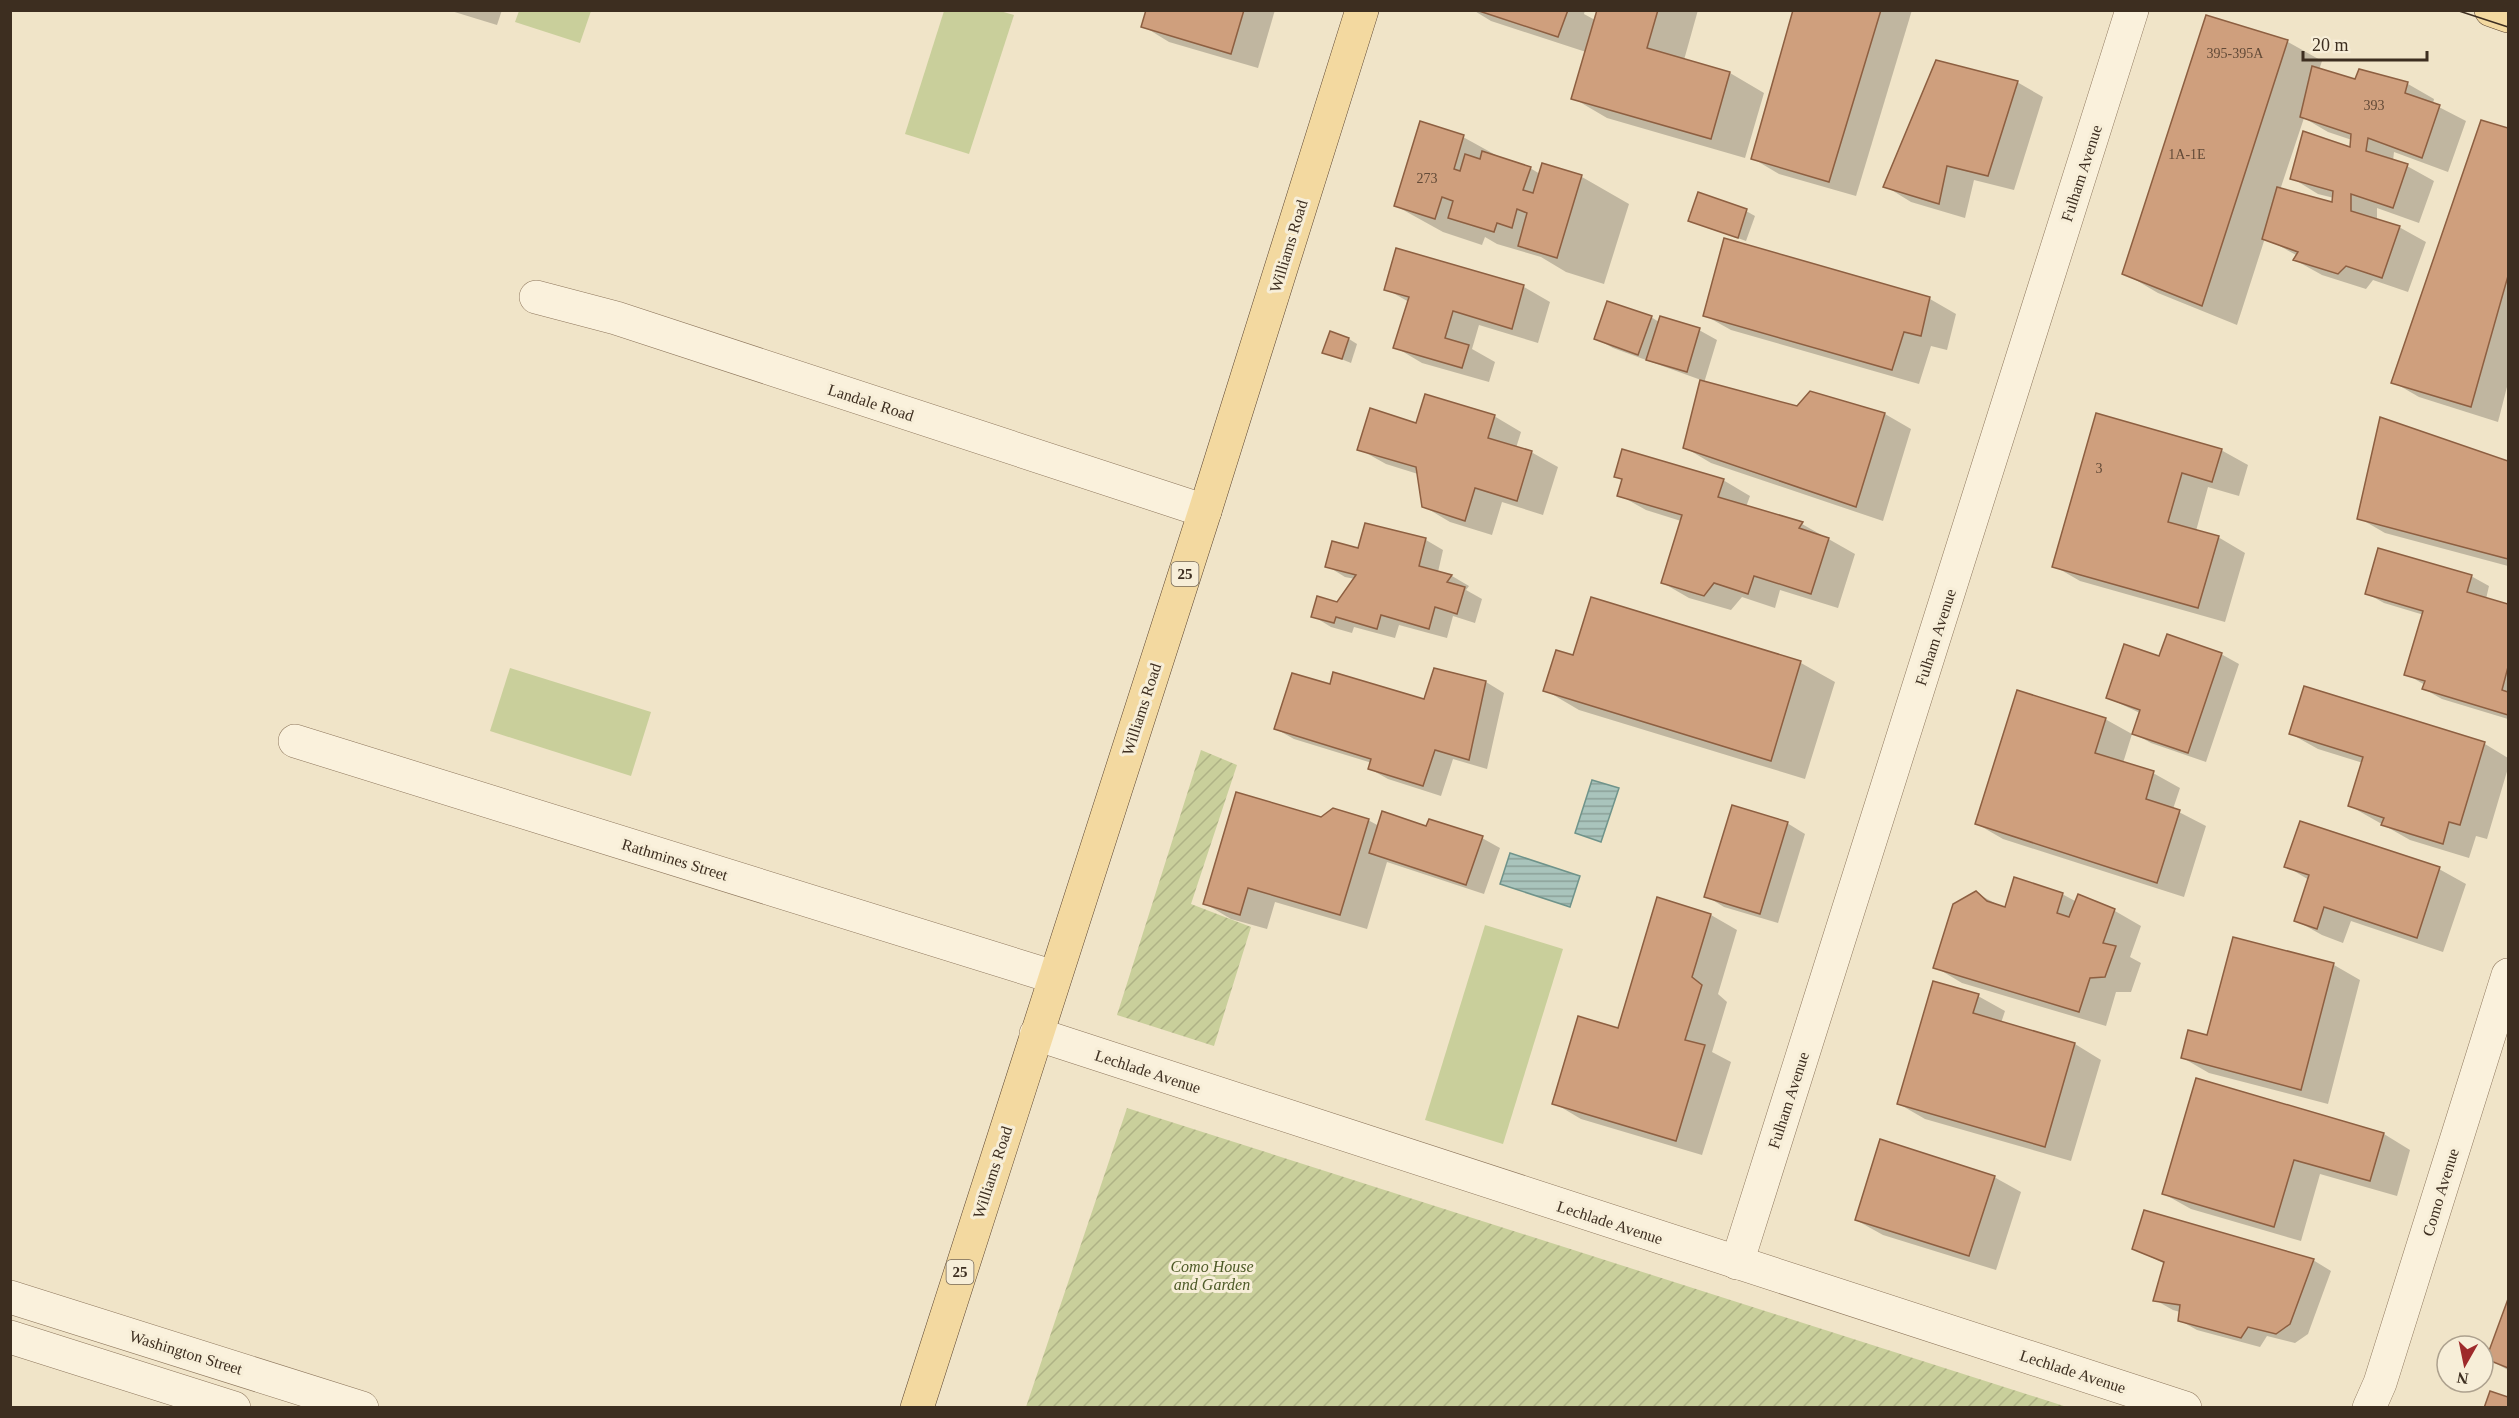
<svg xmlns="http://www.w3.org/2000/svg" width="2519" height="1418" font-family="Georgia,serif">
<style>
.park{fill:#c9cf9b}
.garden{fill:url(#garden-furrows)}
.water{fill:url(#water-rules);stroke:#6f938a;stroke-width:1.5}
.shadow{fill:#0003;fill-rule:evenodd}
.building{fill:#cf9f7d;stroke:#8d5f41;stroke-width:1.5}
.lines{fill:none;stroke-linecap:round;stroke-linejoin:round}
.minor-casing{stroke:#8d765c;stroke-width:34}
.primary-casing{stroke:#5b4430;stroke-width:34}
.minor{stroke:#faf1dc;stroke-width:33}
.primary{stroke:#f3d9a0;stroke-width:33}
.tram{stroke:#3d2e20;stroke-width:1.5}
.labels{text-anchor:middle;stroke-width:6;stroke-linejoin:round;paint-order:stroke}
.number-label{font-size:14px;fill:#624a37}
.shield{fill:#f7eed8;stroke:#756857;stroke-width:1.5}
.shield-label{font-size:15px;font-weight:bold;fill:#3d2e20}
.street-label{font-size:16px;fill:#3d2e20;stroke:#f7eed8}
.park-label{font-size:16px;font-style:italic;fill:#4d5a26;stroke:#f7eed8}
</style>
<defs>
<pattern id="garden-furrows" width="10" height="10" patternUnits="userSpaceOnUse" patternTransform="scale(1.5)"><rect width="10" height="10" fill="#c9cf9b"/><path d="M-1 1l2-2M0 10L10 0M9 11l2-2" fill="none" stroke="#aeb285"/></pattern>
<pattern id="water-rules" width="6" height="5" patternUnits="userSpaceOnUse" patternTransform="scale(1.5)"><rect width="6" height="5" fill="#a9c4bc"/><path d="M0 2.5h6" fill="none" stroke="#8ba098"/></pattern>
</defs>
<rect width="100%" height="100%" fill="#f0e4c8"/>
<g class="park">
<polygon points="519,11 519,10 591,11 580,43 515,22"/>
<polygon points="944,11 1000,11 1014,15 969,154 905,134"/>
<polygon points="510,668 651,712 631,776 490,731"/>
<polygon points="1485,925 1563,949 1503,1144 1425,1120"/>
</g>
<g class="garden">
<polygon points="1201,750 1237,765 1191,904 1251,927 1214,1046 1117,1015"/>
<polygon points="1127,1108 2067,1407 1026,1407"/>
</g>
<g class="water">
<polygon points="1592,780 1619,788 1601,842 1575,833"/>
<polygon points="1510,853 1580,876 1570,907 1500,884"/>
</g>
<g class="shadow">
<polygon points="448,10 502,10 497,25"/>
<polygon points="1148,10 1275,10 1258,68 1169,42 1143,26"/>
<polygon points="1473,10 1585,10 1584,14 1595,20 1598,10 1698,10 1684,60 1730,73 1764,93 1745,158 1607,118 1573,98 1586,52 1491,21"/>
<polygon points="1795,10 1912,10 1856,196 1779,174 1752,158"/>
<path d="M2207,17l81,25 34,19 -3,9 37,10 52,4 26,15 -1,5 33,17 -18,51 -54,-20 -1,9 14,5 27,15 -15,42 -42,-15v12l22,7 27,15 -18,50 -35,-12 -7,9 -44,-14 -27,-15 3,-4 -33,-18 -28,87 -79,-32 -34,-20zM2304,118l24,14 24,8v9l-60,29 26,16 16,4 -1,6 -53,-14z"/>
<polygon points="2017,82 2043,97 2014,190 1974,180 1965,218 1911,202 1885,186"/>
<polygon points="2482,122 2508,129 2508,383 2498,422 2419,397 2393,382"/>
<polygon points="1463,137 1503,159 1530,168 1540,174 1543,165 1582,177 1629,204 1604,284 1566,272 1541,257 1497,244 1485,237 1482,245 1443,232 1396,206"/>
<polygon points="1746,211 1755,216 1746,241 1690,221"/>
<polygon points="1725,240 1930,299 1956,314 1947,350 1931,346 1919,384 1731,330 1704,315"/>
<polygon points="1397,250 1524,287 1550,302 1538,343 1479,325 1472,349 1495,362 1489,382 1422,363 1395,347 1409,302 1386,289"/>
<polygon points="1651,317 1659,322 1661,318 1699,330 1717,340 1704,383 1797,407 1811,393 1885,414 1911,429 1883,521 1711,463 1684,447 1701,380 1613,348 1595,338"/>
<polygon points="1349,339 1357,344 1351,363 1324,352"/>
<polygon points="2097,415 2221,450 2248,465 2239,496 2208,487 2196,531 2218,537 2245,553 2225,622 2080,581 2054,566"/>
<polygon points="1494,416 1521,432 1516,448 1531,452 1558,467 1543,515 1502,502 1492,535 1450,522 1423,506 1418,474 1386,464 1359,449 1417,425"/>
<polygon points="2382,419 2508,463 2508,566 2385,533 2359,518"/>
<polygon points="1616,476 1723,480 1750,496 1746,507 1802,524 1855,554 1838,608 1780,590 1775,608 1742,597 1731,610 1689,598 1663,583 1681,521 1646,510 1619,495 1623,481"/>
<polygon points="1366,525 1426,540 1443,550 1438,572 1452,576 1469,586 1466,590 1482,599 1475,623 1453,616 1447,638 1399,625 1395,638 1354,627 1352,633 1331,627 1313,616 1338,604 1355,579 1345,577 1327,566 1359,550"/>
<polygon points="2471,576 2489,586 2486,599 2508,605 2508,719 2442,699 2424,689 2425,685 2406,674 2424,615 2384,603 2366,593"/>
<polygon points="1592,598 1801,663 1835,682 1805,779 1579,710 1545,690 1574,657"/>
<polygon points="2221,654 2239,664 2206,762 2151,743 2133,733 2140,713 2108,698 2160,658"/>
<polygon points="1435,670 1486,682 1504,693 1487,769 1453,759 1441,796 1388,779 1370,769 1372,763 1294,739 1276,729 1425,701"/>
<polygon points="2305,688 2485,744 2508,758 2508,768 2487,839 2476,836 2469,858 2410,840 2350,806 2363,763 2318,749 2291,734"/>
<polygon points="2105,719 2132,734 2123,763 2153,773 2180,788 2173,809 2206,826 2184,897 2003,839 1977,824"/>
<polygon points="1321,819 1368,820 1379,826 1427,828 1482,838 1500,848 1484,894 1387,862 1367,929 1275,902 1267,929 1231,919 1204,903"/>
<polygon points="1787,823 1805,834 1778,923 1724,907 1706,896"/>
<polygon points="2286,866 2439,869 2466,884 2443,952 2351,921 2343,943 2322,935 2295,920 2309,880"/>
<polygon points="1976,893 2006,909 2062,894 2077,902 2079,896 2115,911 2141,926 2130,957 2141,963 2131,992 2116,992 2106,1026 1962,983 1935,967"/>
<polygon points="1711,915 1737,930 1718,994 1727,1002 1712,1052 1731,1062 1702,1155 1581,1119 1554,1103 1619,1030"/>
<polygon points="2234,939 2334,965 2360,980 2328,1104 2209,1073 2183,1058 2208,1037"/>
<polygon points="1978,996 2005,1011 2001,1023 2075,1044 2101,1060 2071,1161 1925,1119 1899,1104"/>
<polygon points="2384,1134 2410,1150 2397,1196 2320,1174 2301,1241 2191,1209 2164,1194"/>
<polygon points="1994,1177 2021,1192 1996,1270 1883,1235 1856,1220"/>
<polygon points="2133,1248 2313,1260 2331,1271 2308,1334 2295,1343 2267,1336 2260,1347 2197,1330 2179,1320 2180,1312 2173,1310 2155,1300 2165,1264"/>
<polygon points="2508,1303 2508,1370 2488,1359"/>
</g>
<g class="building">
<polygon points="1146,10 1244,10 1231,54 1141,27"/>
<polygon points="1476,10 1568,10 1558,37"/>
<polygon points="1597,10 1658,10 1647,48 1730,72 1711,139 1571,99"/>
<polygon points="1793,10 1881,10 1829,182 1751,159"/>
<polygon points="2206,15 2288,40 2202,306 2122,274"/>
<polygon points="1936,60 2018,81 1988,176 1947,166 1939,204 1883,187"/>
<polygon points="2312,66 2355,79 2359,69 2408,82 2405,93 2440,105 2422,158 2368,138 2366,151 2408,164 2393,208 2351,194 2351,211 2400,226 2382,278 2346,266 2338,274 2293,260 2298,252 2262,239 2277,187 2332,202 2333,191 2290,179 2303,131 2350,147 2351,134 2300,117"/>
<polygon points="2481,120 2508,128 2508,276 2471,407 2391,383"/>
<polygon points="1420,121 1464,135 1454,169 1460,171 1465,154 1480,159 1482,151 1531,167 1523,190 1533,193 1542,163 1582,175 1557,258 1518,246 1527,213 1517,209 1512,228 1497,223 1494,232 1448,218 1453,201 1442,197 1435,219 1394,206"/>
<polygon points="1698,192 1747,209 1738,238 1688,221"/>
<polygon points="1724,238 1930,297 1921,336 1904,332 1892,370 1703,316"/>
<polygon points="1396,248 1524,285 1512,329 1453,311 1445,338 1469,345 1462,368 1393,348 1409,297 1384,290"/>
<polygon points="1607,301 1652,316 1638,355 1594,339"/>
<polygon points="1660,316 1700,328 1687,372 1646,360"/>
<polygon points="1330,331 1349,338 1342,359 1322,353"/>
<polygon points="1700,380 1797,406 1810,391 1885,413 1856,507 1683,448"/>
<polygon points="1425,394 1495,415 1488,438 1532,451 1517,501 1475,488 1465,521 1422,507 1416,467 1357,450 1370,408 1416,423"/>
<polygon points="2096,413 2222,449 2212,482 2182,473 2168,522 2219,536 2198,608 2052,567"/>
<polygon points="2380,417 2508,461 2508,559 2357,519"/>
<polygon points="1622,449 1724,479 1718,497 1803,522 1799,528 1829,538 1811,594 1754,576 1748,594 1714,583 1704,596 1661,583 1682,515 1617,496 1622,479 1614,477"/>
<polygon points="1365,523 1426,538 1419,566 1452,575 1447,582 1465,587 1457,614 1435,607 1429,629 1381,615 1377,629 1336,617 1334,623 1311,617 1317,596 1337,602 1356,575 1325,567 1332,541 1358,548"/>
<polygon points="2378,548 2472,575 2467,592 2508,604 2508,667 2502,690 2508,692 2508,715 2422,689 2425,681 2404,675 2423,611 2365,594"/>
<polygon points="1591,597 1801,661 1771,761 1543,691 1556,650 1573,655"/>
<polygon points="2167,634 2222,653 2188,753 2132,734 2140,710 2106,698 2124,644 2159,656"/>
<polygon points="1434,668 1486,681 1469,760 1435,750 1423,786 1368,769 1371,759 1274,729 1292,673 1330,684 1333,672 1424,699"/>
<polygon points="2304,686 2485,742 2460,825 2449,822 2443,844 2381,825 2384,818 2348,806 2363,757 2289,734"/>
<polygon points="2017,690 2106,718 2095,753 2154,771 2146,799 2180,810 2157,883 1975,824"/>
<polygon points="1236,792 1321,817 1333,808 1369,819 1340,915 1248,888 1240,915 1203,904"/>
<polygon points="1732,805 1788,822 1760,914 1704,897"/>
<polygon points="1382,811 1426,826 1429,819 1483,836 1466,885 1369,853"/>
<polygon points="2300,821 2440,867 2417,938 2324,907 2317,929 2294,921 2309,875 2284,867"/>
<polygon points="2014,877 2063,893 2057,913 2069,917 2078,894 2115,909 2103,943 2116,946 2105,977 2090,978 2079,1012 1933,968 1953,904 1976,891 1987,901 2005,907"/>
<polygon points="1657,897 1711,914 1692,977 1702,985 1685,1040 1705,1045 1676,1141 1552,1104 1578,1016 1618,1028"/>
<polygon points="2233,937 2334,963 2301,1090 2181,1058 2188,1030 2207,1035"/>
<polygon points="1933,981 1979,994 1973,1013 2075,1043 2045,1147 1897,1104"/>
<polygon points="2196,1078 2384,1133 2370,1181 2294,1160 2274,1227 2162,1194"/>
<polygon points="1880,1139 1995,1176 1969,1256 1855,1220"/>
<polygon points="2144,1210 2314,1259 2290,1324 2276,1334 2248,1327 2241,1338 2178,1321 2180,1305 2153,1301 2164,1262 2132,1249"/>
<polygon points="2508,1299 2508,1368 2486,1359"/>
<polygon points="2490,1391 2508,1397 2508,1408 2484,1408"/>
</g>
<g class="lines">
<g class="minor-casing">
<g id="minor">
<polyline points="536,297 616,318 1205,511"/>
<polyline points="295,741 1054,977"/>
<polyline points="1036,1034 2185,1408"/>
<polyline points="1737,1263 2132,10"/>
<polyline points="10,1297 362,1408"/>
<polyline points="10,1337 234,1408"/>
<polyline points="2369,1408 2380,1383 2508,975"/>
</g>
</g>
<g class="primary-casing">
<g id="primary">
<polyline points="2491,10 2508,16"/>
<polyline points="917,1408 1205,511 1362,10"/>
</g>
</g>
<use href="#minor" class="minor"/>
<use href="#primary" class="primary"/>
<polyline class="tram" points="2456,10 2508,27"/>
</g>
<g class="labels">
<g class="number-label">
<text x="2235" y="58">395-395A</text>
<text x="2374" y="110">393</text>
<text x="2187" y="159">1A-1E</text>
<text x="1427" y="183">273</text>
<text x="2099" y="473">3</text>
</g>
<g class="shield">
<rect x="1171.5" y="562" width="27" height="24" rx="4.5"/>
<rect x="946.5" y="1260" width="27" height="24" rx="4.5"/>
</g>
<g class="shield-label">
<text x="1185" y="579">25</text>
<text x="960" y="1277">25</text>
</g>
<g class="street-label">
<text transform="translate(2081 173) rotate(-72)" y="6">Fulham Avenue</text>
<text transform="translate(1288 246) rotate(-73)" y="6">Williams Road</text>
<text transform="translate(871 402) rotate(18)" y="6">Landale Road</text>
<text transform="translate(1935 637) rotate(-72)" y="6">Fulham Avenue</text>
<text transform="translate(1141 709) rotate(-72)" y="6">Williams Road</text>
<text transform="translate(675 859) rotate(17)" y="6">Rathmines Street</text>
<text transform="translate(1148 1071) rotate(18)" y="6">Lechlade Avenue</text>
<text transform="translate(1788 1100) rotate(-72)" y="6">Fulham Avenue</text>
<text transform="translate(992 1172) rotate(-72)" y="6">Williams Road</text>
<text transform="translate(2440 1192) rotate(-73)" y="6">Como Avenue</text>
<text transform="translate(1610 1222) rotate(18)" y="6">Lechlade Avenue</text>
<text transform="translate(186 1352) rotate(17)" y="6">Washington Street</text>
<text transform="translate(2073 1371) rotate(18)" y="6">Lechlade Avenue</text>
</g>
<g class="park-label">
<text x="1212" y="1272">Como House<tspan x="1212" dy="18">and Garden</tspan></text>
</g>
</g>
<rect width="2519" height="1418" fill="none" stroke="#3d2e20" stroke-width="24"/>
<g transform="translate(2465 1364) rotate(189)"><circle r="28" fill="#f7eed8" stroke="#ada18e" stroke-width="1.5"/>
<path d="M0-4.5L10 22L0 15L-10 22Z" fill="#9e2a2b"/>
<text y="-9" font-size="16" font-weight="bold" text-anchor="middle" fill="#3d2e20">N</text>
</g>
<path d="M2303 51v9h124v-9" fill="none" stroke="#3d2e20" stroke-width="3"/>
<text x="2312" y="51" font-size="18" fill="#3d2e20" stroke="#f7eed8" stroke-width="4.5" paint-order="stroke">20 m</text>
</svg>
